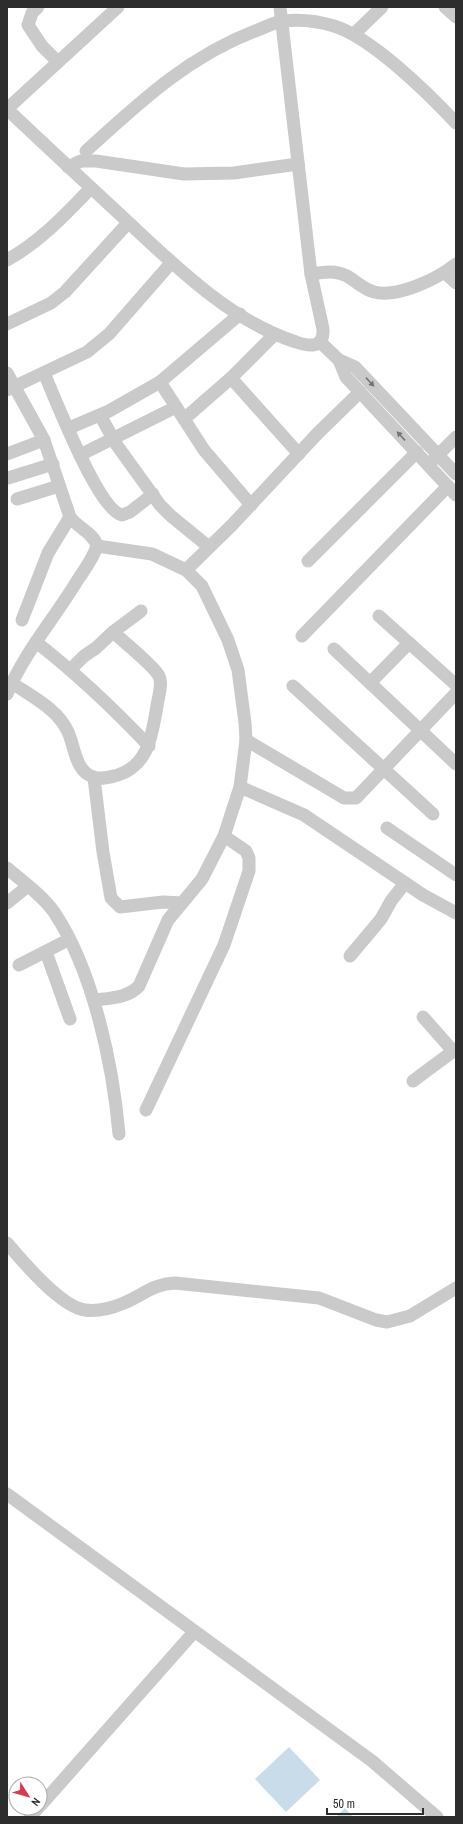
<svg xmlns="http://www.w3.org/2000/svg" width="463" height="1824" font-family="'Archivo Narrow',sans-serif">
<style>
.water{fill:#c8dde9}
.lines{fill:none;stroke-linecap:round;stroke-linejoin:round}
.minor{stroke:#cacaca;stroke-width:13}
.oneway{fill:#747474}
</style>
<rect width="100%" height="100%" fill="#fff"/>
<g class="water">
<polygon points="289,1747 320,1780 286,1812 255,1779"/>
<polygon points="345,1808 353,1817 336,1817"/>
</g>
<g class="lines">
<g class="minor">
<polyline points="38,7 32,13 28,25 42,46 58,62"/>
<polyline points="445,7 456,17"/>
<polyline points="354,34 382,7"/>
<path d="M7,109c40,38 80,75 120,112 48,45 105,101 169,121 14,5 28,6 27,-13l-12,-55 -31,-267"/>
<polyline points="7,109 118,7"/>
<path d="M86,151c53,-48 101,-94 169,-120 9,-3 19,-9 28,-10 17,-2 35,0 51,5 37,11 95,68 122,97"/>
<polyline points="68,167 81,161 96,161 184,174 234,173 298,164"/>
<path d="M7,260c33,-18 58,-45 84,-72"/>
<polyline points="445,273 456,283"/>
<path d="M311,274c13,-2 24,-4 36,2 9,5 16,13 27,16 24,6 63,-13 82,-28"/>
<polyline points="7,324 51,303 65,292 128,223"/>
<polyline points="320,342 339,360 355,367 456,474"/>
<polyline points="339,360 346,377 456,495"/>
<path d="M7,373l37,67 26,77c8,11 24,16 27,29 -4,13 -13,24 -20,35 -23,38 -53,72 -70,113"/>
<path d="M44,373c11,25 54,137 78,142l8,-3 23,-18"/>
<polyline points="231,378 299,454"/>
<polyline points="160,382 204,450 251,505"/>
<polyline points="7,390 87,352 109,334 171,263"/>
<polyline points="100,415 116,444 160,505 171,516 209,547"/>
<polyline points="184,419 231,378 275,334"/>
<polyline points="69,428 109,411 160,382 240,314"/>
<polyline points="7,454 44,440"/>
<polyline points="80,455 176,407"/>
<polyline points="433,460 456,437"/>
<polyline points="8,478 53,464"/>
<polyline points="17,499 59,486"/>
<polyline points="308,561 417,452"/>
<polyline points="186,570 232,525 317,434 360,392"/>
<polyline points="379,616 456,685"/>
<polyline points="22,620 48,553 70,517"/>
<polyline points="302,636 448,486"/>
<path d="M36,642c41,32 77,66 113,104"/>
<polyline points="334,649 456,764"/>
<polyline points="71,669 84,656 96,648 113,632 141,611"/>
<path d="M12,683c19,13 46,26 56,49 7,15 7,40 26,45 8,3 16,0 24,-2 31,-10 34,-41 39,-69 1,-9 6,-22 2,-30 -5,-10 -36,-35 -46,-44"/>
<polyline points="370,683 409,643"/>
<polyline points="293,686 433,814"/>
<polyline points="246,740 344,798 356,798 456,693"/>
<polyline points="94,778 103,852 111,898 120,907 163,902 182,903"/>
<polyline points="240,787 304,815 423,895 456,913"/>
<polyline points="387,828 456,875"/>
<path d="M7,868c16,14 35,27 47,44 39,58 59,153 65,222"/>
<polyline points="7,903 28,886"/>
<polyline points="46,952 70,1019"/>
<polyline points="350,956 381,919 391,901 405,883"/>
<polyline points="19,965 68,940"/>
<path d="M94,1000c16,-2 34,-2 45,-14l29,-66 34,-41 22,-43 16,-49 6,-47 -1,-17 -7,-53 -10,-30 -26,-54 -16,-16 -34,-16 -55,-8"/>
<polyline points="423,1017 453,1051"/>
<polyline points="413,1081 456,1049"/>
<polyline points="146,1110 224,945 249,871 249,858 246,851 224,836"/>
<path d="M7,1243c16,19 54,64 78,67 13,2 27,-2 39,-7 19,-8 29,-19 51,-20l144,15 57,22 11,2 23,-6 46,-28"/>
<polyline points="7,1494 372,1761 437,1817"/>
<polyline points="40,1806 194,1632"/>
<polyline points="30,1817 38,1808"/>
</g>
</g>
<defs><path id="oneway-solid" d="M-6-.8H1V-3.2L6.5 0L1 3.2V.8H-6Z"/></defs>
<g class="oneway">
<use href="#oneway-solid" transform="translate(370 382) rotate(47)"/>
<use href="#oneway-solid" transform="translate(401 436) rotate(-133)"/>
</g>
<rect width="463" height="1824" fill="none" stroke="#2d2d2d" stroke-width="16"/>
<g transform="translate(28 1796) rotate(127)"><circle r="19" fill="#ffffff" stroke="#ababab"/>
<path d="M0-3L7 15L0 10L-7 15Z" fill="#da394b"/>
<text y="-6" font-size="11" font-weight="bold" text-anchor="middle" fill="#2d2d2d">N</text>
</g>
<path d="M327 1808v6h96v-6" fill="none" stroke="#2d2d2d" stroke-width="2"/>
<text x="333" y="1808" font-size="12" fill="#2d2d2d" stroke="#ffffff" stroke-width="3" paint-order="stroke">50 m</text>
</svg>
